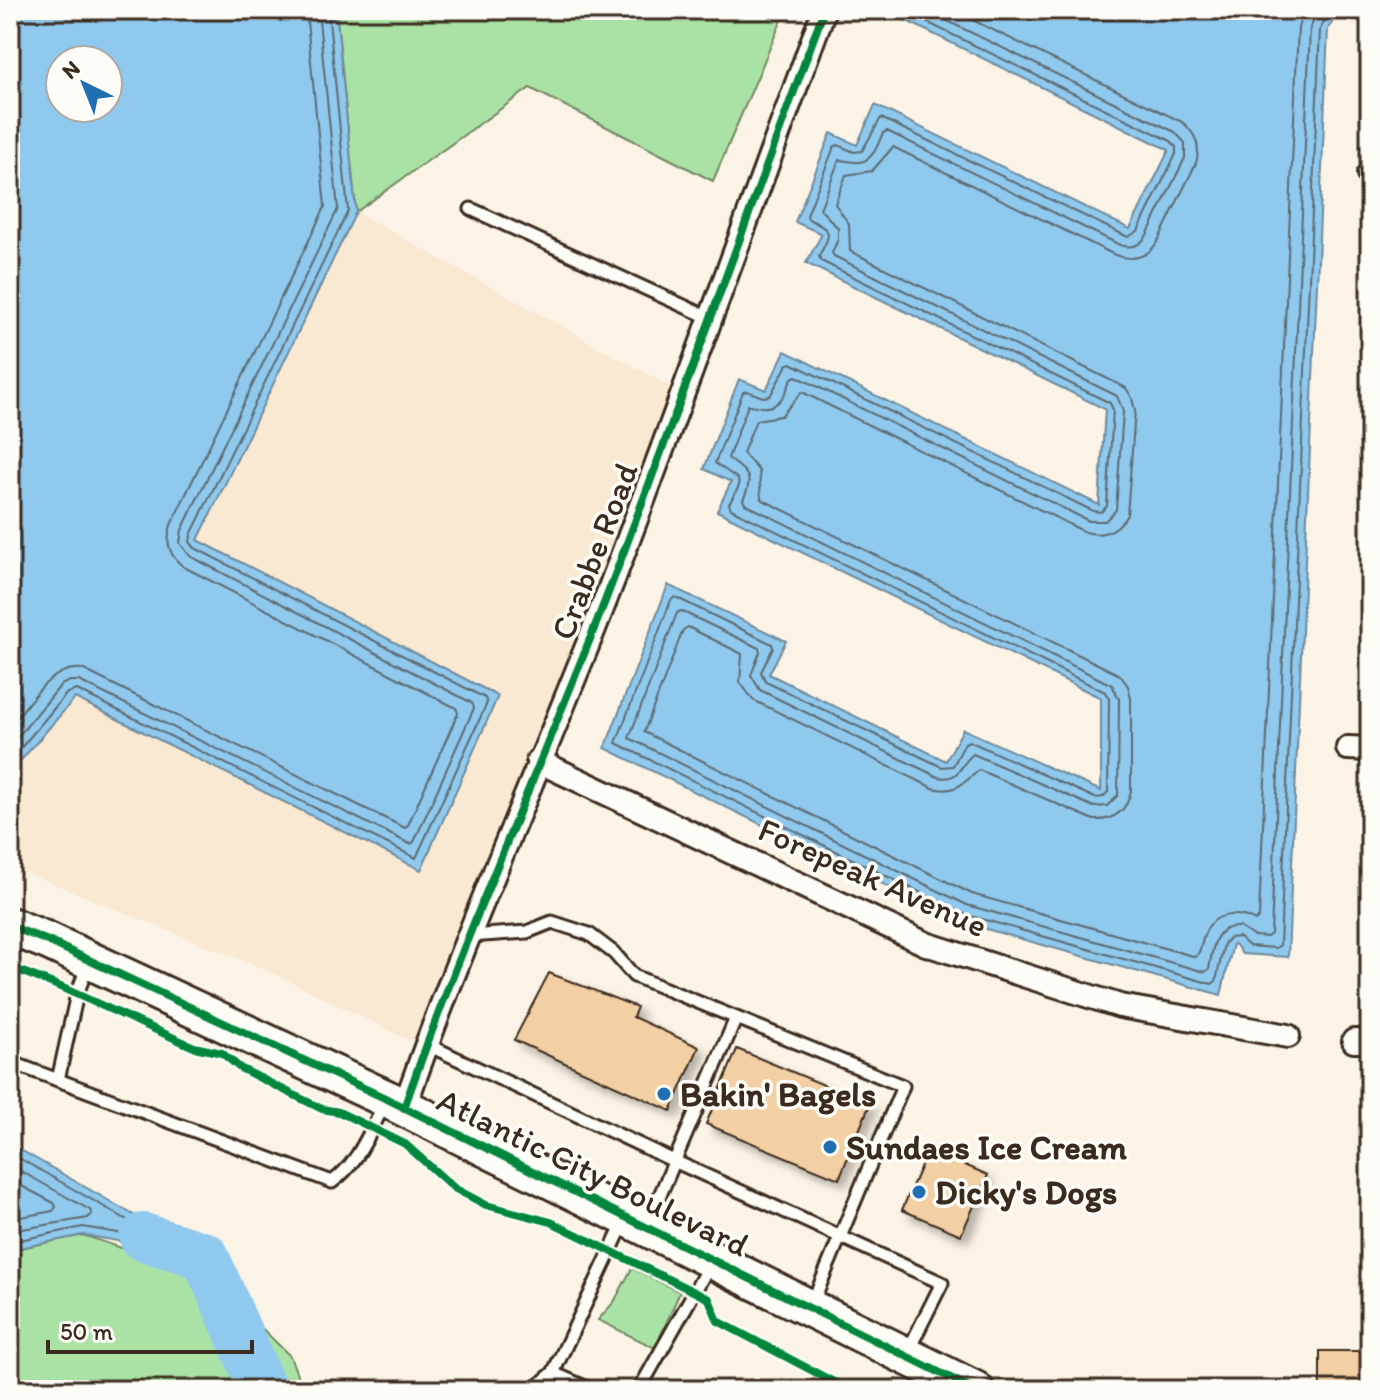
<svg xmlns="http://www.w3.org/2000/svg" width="1380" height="1400" font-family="Itim,sans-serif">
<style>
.built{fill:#f9e8d2}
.green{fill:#aae2a6;stroke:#728662;stroke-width:2}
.water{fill:#8fc9ee;stroke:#6d899b;stroke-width:2;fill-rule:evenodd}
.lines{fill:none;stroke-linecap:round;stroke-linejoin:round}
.shore{stroke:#5d6a71;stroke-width:2}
.river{stroke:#8fc9ee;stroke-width:48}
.building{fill:#f3cfa4;stroke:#3b2a1e;stroke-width:2;filter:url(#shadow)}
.service-casing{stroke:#3b2a1e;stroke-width:17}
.minor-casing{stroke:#3b2a1e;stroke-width:28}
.primary-casing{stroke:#3b2a1e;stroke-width:42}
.service{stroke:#fdfcf7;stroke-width:11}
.minor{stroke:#fdfcf7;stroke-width:22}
.primary{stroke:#fdfcf7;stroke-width:36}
.cycleway-casing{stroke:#fdfcf7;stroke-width:13}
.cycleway{stroke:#00873e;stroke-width:8}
.poi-dot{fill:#1f6fb2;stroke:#fdfcf7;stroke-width:3}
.labels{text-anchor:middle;stroke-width:7;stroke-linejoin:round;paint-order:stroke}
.street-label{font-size:34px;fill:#3b2a1e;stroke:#fdfcf7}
.poi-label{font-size:34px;font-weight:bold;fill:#3b2a1e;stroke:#fdfcf7;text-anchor:start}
</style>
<defs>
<filter id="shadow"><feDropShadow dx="7" dy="7" stdDeviation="4" flood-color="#0004"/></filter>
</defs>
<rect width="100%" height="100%" fill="#fbf3e6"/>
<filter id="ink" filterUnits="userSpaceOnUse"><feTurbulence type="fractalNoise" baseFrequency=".0125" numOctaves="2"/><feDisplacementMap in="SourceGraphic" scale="16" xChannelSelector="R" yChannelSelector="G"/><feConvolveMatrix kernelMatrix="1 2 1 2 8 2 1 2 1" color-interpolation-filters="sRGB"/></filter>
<g filter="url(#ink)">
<polygon class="built" points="356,212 687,396 429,1050 271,972 10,866 10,773 74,698 421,869 498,696 197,540"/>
<g class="green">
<polygon points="336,10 786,10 713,181 530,88 356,212"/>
<polygon points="83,1235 211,1278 290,1356 303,1390 10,1390 10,1250"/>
<polygon points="632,1268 680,1292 655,1348 598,1320 614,1302"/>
</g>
<g class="water">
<path d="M10,10h326l20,202 -158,328 300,156 -77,174 -346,-172 -65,75zM60,60h48v48h-48z"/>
<polygon points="903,10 1340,10 1328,29 1288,957 1242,954 1236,945 1233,944 1221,995 961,922 605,748 668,585 786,641 769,674 946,761 963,729 1101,791 1101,698 717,511 731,482 704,469 739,379 766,390 785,351 1099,505 1105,409 806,263 822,234 795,222 831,133 857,145 875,105 1130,229 1169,150 899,17"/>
<polygon points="19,1149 205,1256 83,1235 10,1250 10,1151"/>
</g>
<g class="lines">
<g class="shore">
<path d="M909,10l3,5 259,126 5,6v7l-38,77 -10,6 -247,-119 -19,33 -8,1 -16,-7 -4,2 -27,68 1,4c26,12 23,14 11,37l2,5 289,142 3,7 -6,96 -6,6 -8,-1 -302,-148 -4,2 -17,31 -7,1 -16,-6 -4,1 -28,71 23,16 1,7 -10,18 2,5 374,183 4,7 -1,93 -5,5 -8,1 -126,-57 -4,2 -12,23 -11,1 -176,-85 -5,-10 12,-24 -1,-4 -97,-47 -4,3 -55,143 348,171 248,70 4,-3 8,-37 5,-6 10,-1 10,9 27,2 4,-3 40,-916 11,-19"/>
<path d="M925,10l250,122 10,11v15l-38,77c-6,10 -15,14 -27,10l-233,-114 -4,2c-5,11 -10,28 -24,29 -8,1 -13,-2 -20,-2l-19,49 18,19v11l-6,14 2,3 283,140 6,15 -7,99 -11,11h-16l-293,-145 -4,2c-5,11 -10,28 -25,29 -7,1 -12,-2 -19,-2l-20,53c19,15 27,17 15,42l2,4 367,181 7,14 -1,96 -11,11 -13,1 -121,-53c-13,10 -13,28 -35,23l-178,-87 -9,-15 9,-23 -1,-4 -78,-37 -4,2 -48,125 338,167 238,67 4,-3c4,-20 4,-44 30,-42l14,9 14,1 4,-3 39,-906 9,-18"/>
<path d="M952,10l230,112c14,11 19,24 14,41l-38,78c-10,16 -25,21 -43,14l-222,-108 -21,24 -26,4 -11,29 14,20 1,27 276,137 6,10 3,13 -8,104c-10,16 -24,22 -42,17l-283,-140 -21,24 -25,4 -13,33 16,18 2,28 359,176 8,11 3,12v92c-3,20 -17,31 -37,30l-115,-50c-15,13 -24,24 -46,18l-180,-88 -13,-18 2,-28 -54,-27 -5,3 -39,102 328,162 224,63c6,-7 5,-15 9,-24 9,-21 32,-22 50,-12l4,-4 39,-889 6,-18"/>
<path d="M10,727c18,-22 40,-62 72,-58l323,159 3,-3 50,-112 -2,-5 -272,-141c-15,-11 -19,-25 -13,-42l154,-318 -19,-197"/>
<polyline points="10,746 61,685 70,681 79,681 410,844 414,842 474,708 472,703 190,556 180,543 182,530 338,209 318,10"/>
<polyline points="10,761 67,693 77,690 416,858 487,703 485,698 195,548 190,542 191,535 348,211 328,10"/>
<polyline points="10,1158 19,1158 143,1229 145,1233 141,1237 83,1227 10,1242"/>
<polyline points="10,1168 17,1169 90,1210 92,1214 88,1218 10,1231"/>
<polyline points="10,1180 54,1203 56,1207 53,1211 10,1219"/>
</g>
<polyline class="river" points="143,1237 205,1256 263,1390"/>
</g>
<g class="building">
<polygon points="549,973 637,1007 633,1017 699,1047 671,1111 514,1040"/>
<polygon points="737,1049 870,1104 839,1179 706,1124"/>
<polygon points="928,1149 988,1175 961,1235 902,1210"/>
<rect x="1320" y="1351" width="50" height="39"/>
</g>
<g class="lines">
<g class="service-casing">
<g id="service">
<polyline points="471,209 710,318"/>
<polyline points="470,936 527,932 552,922 589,934 614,953 634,976 903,1086 812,1304"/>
<path d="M88,965l-11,29 -19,86 274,102c26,-18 37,-49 52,-77"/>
<polyline points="426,1044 674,1161 942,1283 908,1351"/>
<polyline points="10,1062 58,1080"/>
<polyline points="648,1223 736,1018"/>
<polyline points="553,1373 624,1222"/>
<polyline points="533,1390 553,1373 592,1390"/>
<polyline points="639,1390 710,1264"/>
</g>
</g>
<g class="minor-casing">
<g id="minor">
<polyline points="1369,174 1370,174"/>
<polyline points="1348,748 1370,749"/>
<polyline points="538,761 926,944 1120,1006 1288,1036"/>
<polyline points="1354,1041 1370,1041"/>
<path d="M404,1108c60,-172 135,-338 201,-507 75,-196 146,-394 219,-591"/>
</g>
</g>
<g class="primary-casing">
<polyline id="primary" points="10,926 48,941 387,1099 975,1390"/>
</g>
<use href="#service" class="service"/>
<use href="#minor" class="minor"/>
<use href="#primary" class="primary"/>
<g class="cycleway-casing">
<g id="cycleway">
<polyline points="10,926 48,941 387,1099 975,1390"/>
<polyline points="10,967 56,985 194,1047 222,1053 240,1068 322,1109 339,1112 405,1144 454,1188 486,1205 551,1222 709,1299 718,1321 849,1390"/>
<path d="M404,1108c60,-172 135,-338 201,-507 75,-196 146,-394 219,-591"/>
</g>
</g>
<use href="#cycleway" class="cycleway"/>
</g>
</g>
<g class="poi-dot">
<circle cx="664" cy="1094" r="8"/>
<circle cx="830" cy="1147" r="8"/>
<circle cx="919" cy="1192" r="8"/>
</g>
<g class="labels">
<g class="street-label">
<text transform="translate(594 551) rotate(-69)" y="12">Crabbe Road</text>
<text transform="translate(873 877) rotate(24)" y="12">Forepeak Avenue</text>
<text transform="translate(593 1172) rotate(26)" y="12">Atlantic City Boulevard</text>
</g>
<g class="poi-label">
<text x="680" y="1106">Bakin' Bagels</text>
<text x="846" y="1159">Sundaes Ice Cream</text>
<text x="935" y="1204">Dicky's Dogs</text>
</g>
</g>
<rect width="1380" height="1400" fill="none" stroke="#fdfcf7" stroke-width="40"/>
<rect x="20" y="20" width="1340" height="1360" fill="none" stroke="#3b2a1e" stroke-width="3" filter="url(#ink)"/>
<g transform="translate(84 84) rotate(317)"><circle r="38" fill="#fdfcf7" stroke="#afa8a0" stroke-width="2"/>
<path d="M0-6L14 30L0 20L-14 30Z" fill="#1f6fb2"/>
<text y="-12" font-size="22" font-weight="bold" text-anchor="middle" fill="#3b2a1e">N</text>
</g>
<path d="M48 1340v12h204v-12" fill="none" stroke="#3b2a1e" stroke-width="4"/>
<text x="60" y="1340" font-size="24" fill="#3b2a1e" stroke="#fdfcf7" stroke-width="6" paint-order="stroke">50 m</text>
</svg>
